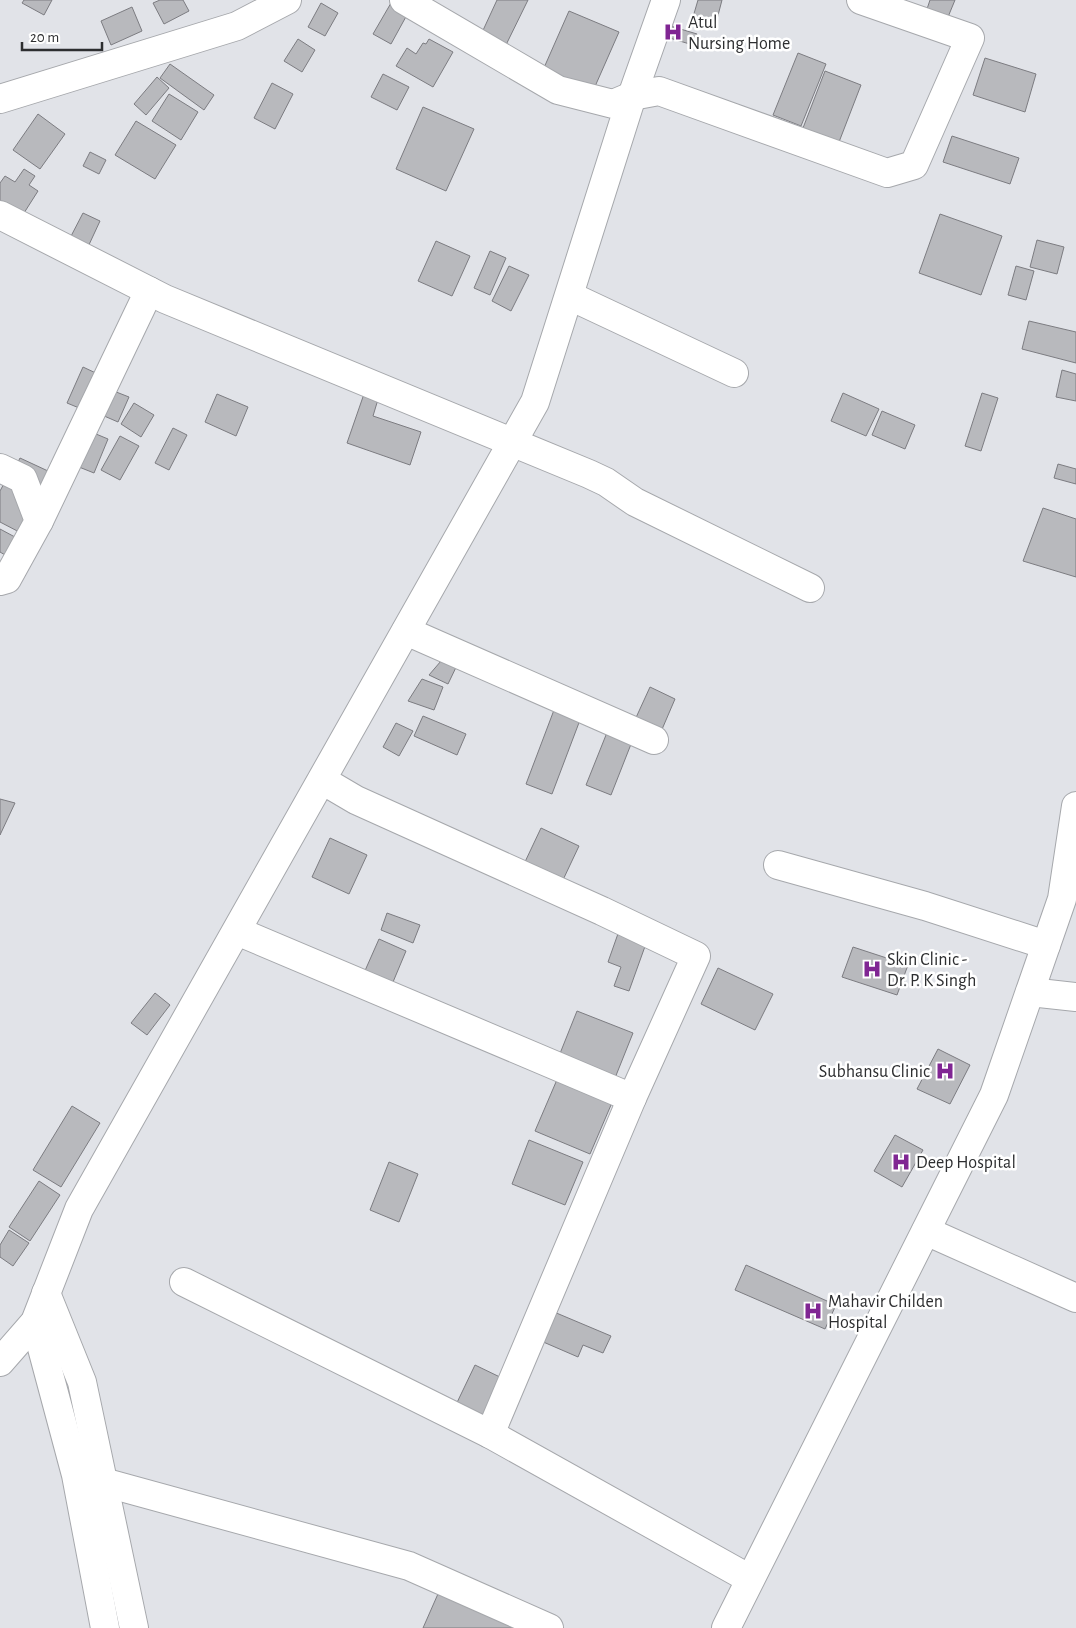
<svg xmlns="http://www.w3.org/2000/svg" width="1076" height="1628" font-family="'Alegreya Sans',sans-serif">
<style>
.building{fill:#b8b9bd;stroke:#7c7c81}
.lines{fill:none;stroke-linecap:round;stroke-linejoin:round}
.street-casing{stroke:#a6a8ac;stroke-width:30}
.secondary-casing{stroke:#a6a8ac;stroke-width:30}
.street{stroke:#fff;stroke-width:28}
.secondary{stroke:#fff;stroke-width:28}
.labels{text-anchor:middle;stroke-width:5;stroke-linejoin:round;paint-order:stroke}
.poi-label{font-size:18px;fill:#2d2e30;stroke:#fff;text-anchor:start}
</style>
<rect width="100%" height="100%" fill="#e1e3e8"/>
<g class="building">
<polygon points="24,0 52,0 44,15 22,3"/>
<polygon points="160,0 183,0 189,11 164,24 153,3"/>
<polygon points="497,0 528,0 503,51 479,39"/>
<polygon points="698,0 722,0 716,23 693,17"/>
<polygon points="930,0 955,0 948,17 927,9"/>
<polygon points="321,3 338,13 325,36 308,27"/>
<polygon points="391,3 408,13 391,44 373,34"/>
<polygon points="132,7 142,31 111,45 101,21"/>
<polygon points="569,11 619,32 593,91 543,70"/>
<polygon points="667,25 697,34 693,45 663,36"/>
<polygon points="298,39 315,50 302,72 284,61"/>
<polygon points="429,39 453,52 433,87 396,66 407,48 416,54 423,43 426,44"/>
<polygon points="798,53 826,64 801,126 773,115"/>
<polygon points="985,58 1036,74 1025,112 973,95"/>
<polygon points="170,64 214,95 204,110 160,78"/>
<polygon points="825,71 861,85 839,142 803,128"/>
<polygon points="383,74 409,87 397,110 371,97"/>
<polygon points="157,77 169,88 146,115 134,104"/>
<polygon points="272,83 293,94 275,129 254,118"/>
<polygon points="169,94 198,112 181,140 152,121"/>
<polygon points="423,107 474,129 446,191 396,169"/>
<polygon points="38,114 65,134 40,169 13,150"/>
<polygon points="136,121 176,145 155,179 115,155"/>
<polygon points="952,136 1019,158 1010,184 943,162"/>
<polygon points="90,152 106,160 99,174 83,166"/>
<polygon points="24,169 35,176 29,185 38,191 17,224 0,213 0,183 5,176 15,182"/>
<polygon points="83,213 100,221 87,249 69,240"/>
<polygon points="940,214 1002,236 981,295 919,273"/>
<polygon points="1037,240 1064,247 1057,274 1030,267"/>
<polygon points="436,241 470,256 452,296 418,281"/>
<polygon points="490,251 506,258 490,295 474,288"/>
<polygon points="509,266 529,275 511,311 492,301"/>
<polygon points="1016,266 1034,271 1026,300 1008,295"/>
<polygon points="1029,321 1076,332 1076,363 1022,349"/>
<polygon points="83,367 100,375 84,410 67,403"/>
<polygon points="1062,370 1076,374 1076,401 1056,397"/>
<polygon points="106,388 129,397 118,422 95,412"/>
<polygon points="365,391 379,396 373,416 421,432 410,465 347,443"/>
<polygon points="843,393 879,409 866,436 831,421"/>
<polygon points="982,393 998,398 981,451 965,446"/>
<polygon points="217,394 248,407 236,436 205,422"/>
<polygon points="134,403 154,415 141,437 121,424"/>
<polygon points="882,411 915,425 905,449 872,435"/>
<polygon points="173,428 187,435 169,470 155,463"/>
<polygon points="84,429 108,439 94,473 69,463"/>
<polygon points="120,436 139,446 120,480 101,470"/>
<polygon points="20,458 48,471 39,491 11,477"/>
<polygon points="1058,464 1076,469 1076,484 1054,478"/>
<polygon points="7,478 45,498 25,535 0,522 0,491"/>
<polygon points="1043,508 1076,519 1076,577 1023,561"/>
<polygon points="0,529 28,544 17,562 0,552"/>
<polygon points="447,654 460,659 448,684 429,675"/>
<polygon points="422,679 443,687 434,710 408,701"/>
<polygon points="650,687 675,699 660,734 634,722"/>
<polygon points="554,710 580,720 552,794 526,784"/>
<polygon points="423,716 466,734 457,755 414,736"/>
<polygon points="396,723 413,731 399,756 383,747"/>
<polygon points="610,725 635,734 611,795 586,785"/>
<polygon points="0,799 15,803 0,835"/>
<polygon points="541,828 579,846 562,882 524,864"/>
<polygon points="330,838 367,855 349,894 312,877"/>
<polygon points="387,913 420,925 413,943 381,930"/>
<polygon points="620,928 648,938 629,991 614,986 621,967 608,962"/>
<polygon points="379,939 406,951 388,994 360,982"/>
<polygon points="853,947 908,965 897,995 842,977"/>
<polygon points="718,968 773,994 755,1030 701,1004"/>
<polygon points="155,993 170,1005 147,1035 131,1023"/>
<polygon points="577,1011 633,1033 615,1078 559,1056"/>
<polygon points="938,1049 970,1065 950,1104 917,1089"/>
<polygon points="559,1075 614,1098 590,1154 535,1131"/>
<polygon points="72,1106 100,1123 61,1187 33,1170"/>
<polygon points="895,1135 923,1150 902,1187 874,1171"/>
<polygon points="529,1140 583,1162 565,1205 512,1184"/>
<polygon points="389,1162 418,1174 399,1222 370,1210"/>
<polygon points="39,1181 60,1195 30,1241 9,1227"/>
<polygon points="9,1230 29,1243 13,1266 0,1257 0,1245"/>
<polygon points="746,1265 836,1305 825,1329 735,1290"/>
<polygon points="554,1312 611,1336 603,1353 583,1345 578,1357 541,1341"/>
<polygon points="475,1365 504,1379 481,1426 452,1413"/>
<polygon points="441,1587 515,1619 511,1628 423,1628"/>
</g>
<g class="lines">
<g class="street-casing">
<g id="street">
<polyline points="404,0 558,90 613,104 632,96 659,91 887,173 914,165 970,38 861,0"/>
<polyline points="0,215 165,299 589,474 606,482 635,502 810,588"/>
<polyline points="570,296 734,373"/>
<polyline points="0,468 23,479 39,521 7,579 0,581"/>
<polyline points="39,521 149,291"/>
<polyline points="406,631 654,740"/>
<polyline points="322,780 356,800 602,911 696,956 632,1098 490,1434"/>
<polyline points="778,865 925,906 1046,945"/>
<polyline points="237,931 632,1098"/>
<polyline points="1030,992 1076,997"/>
<polyline points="926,1231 1076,1298"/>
<polyline points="184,1282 490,1434 750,1579"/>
<polyline points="81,1476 409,1566 549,1628"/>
</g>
</g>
<g class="secondary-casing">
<g id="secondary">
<polyline points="0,99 237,26 287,0"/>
<polyline points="46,1293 82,1382 134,1628"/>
<polyline points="35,1322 76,1475 105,1628"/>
<polyline points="0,1362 35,1322 79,1209 535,402 632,96 666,0"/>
<polyline points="726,1628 994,1095 1062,899 1076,806"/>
</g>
</g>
<use href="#street" class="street"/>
<use href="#secondary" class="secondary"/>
</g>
<defs>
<g id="hospital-bare" transform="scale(1.5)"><path d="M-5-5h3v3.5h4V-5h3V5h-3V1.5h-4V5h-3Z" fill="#802693" stroke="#fff" stroke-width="2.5" paint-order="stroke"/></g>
</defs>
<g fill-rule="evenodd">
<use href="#hospital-bare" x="673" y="32"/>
<use href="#hospital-bare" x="872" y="969"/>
<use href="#hospital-bare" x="945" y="1071"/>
<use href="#hospital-bare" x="901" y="1162"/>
<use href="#hospital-bare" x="813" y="1311"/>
</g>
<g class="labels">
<g class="poi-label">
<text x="688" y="28">Atul<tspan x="688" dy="21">Nursing Home</tspan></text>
<text x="887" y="965">Skin Clinic -<tspan x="887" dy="21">Dr. P. K Singh</tspan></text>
<text x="930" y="1077" text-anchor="end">Subhansu Clinic</text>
<text x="916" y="1168">Deep Hospital</text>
<text x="828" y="1307">Mahavir Childen<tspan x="828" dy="21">Hospital</tspan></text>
</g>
</g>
<path d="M22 42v8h80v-8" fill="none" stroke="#2d2e30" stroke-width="2.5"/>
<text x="30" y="42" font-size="15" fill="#2d2e30" stroke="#ffffff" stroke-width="4" paint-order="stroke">20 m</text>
</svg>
